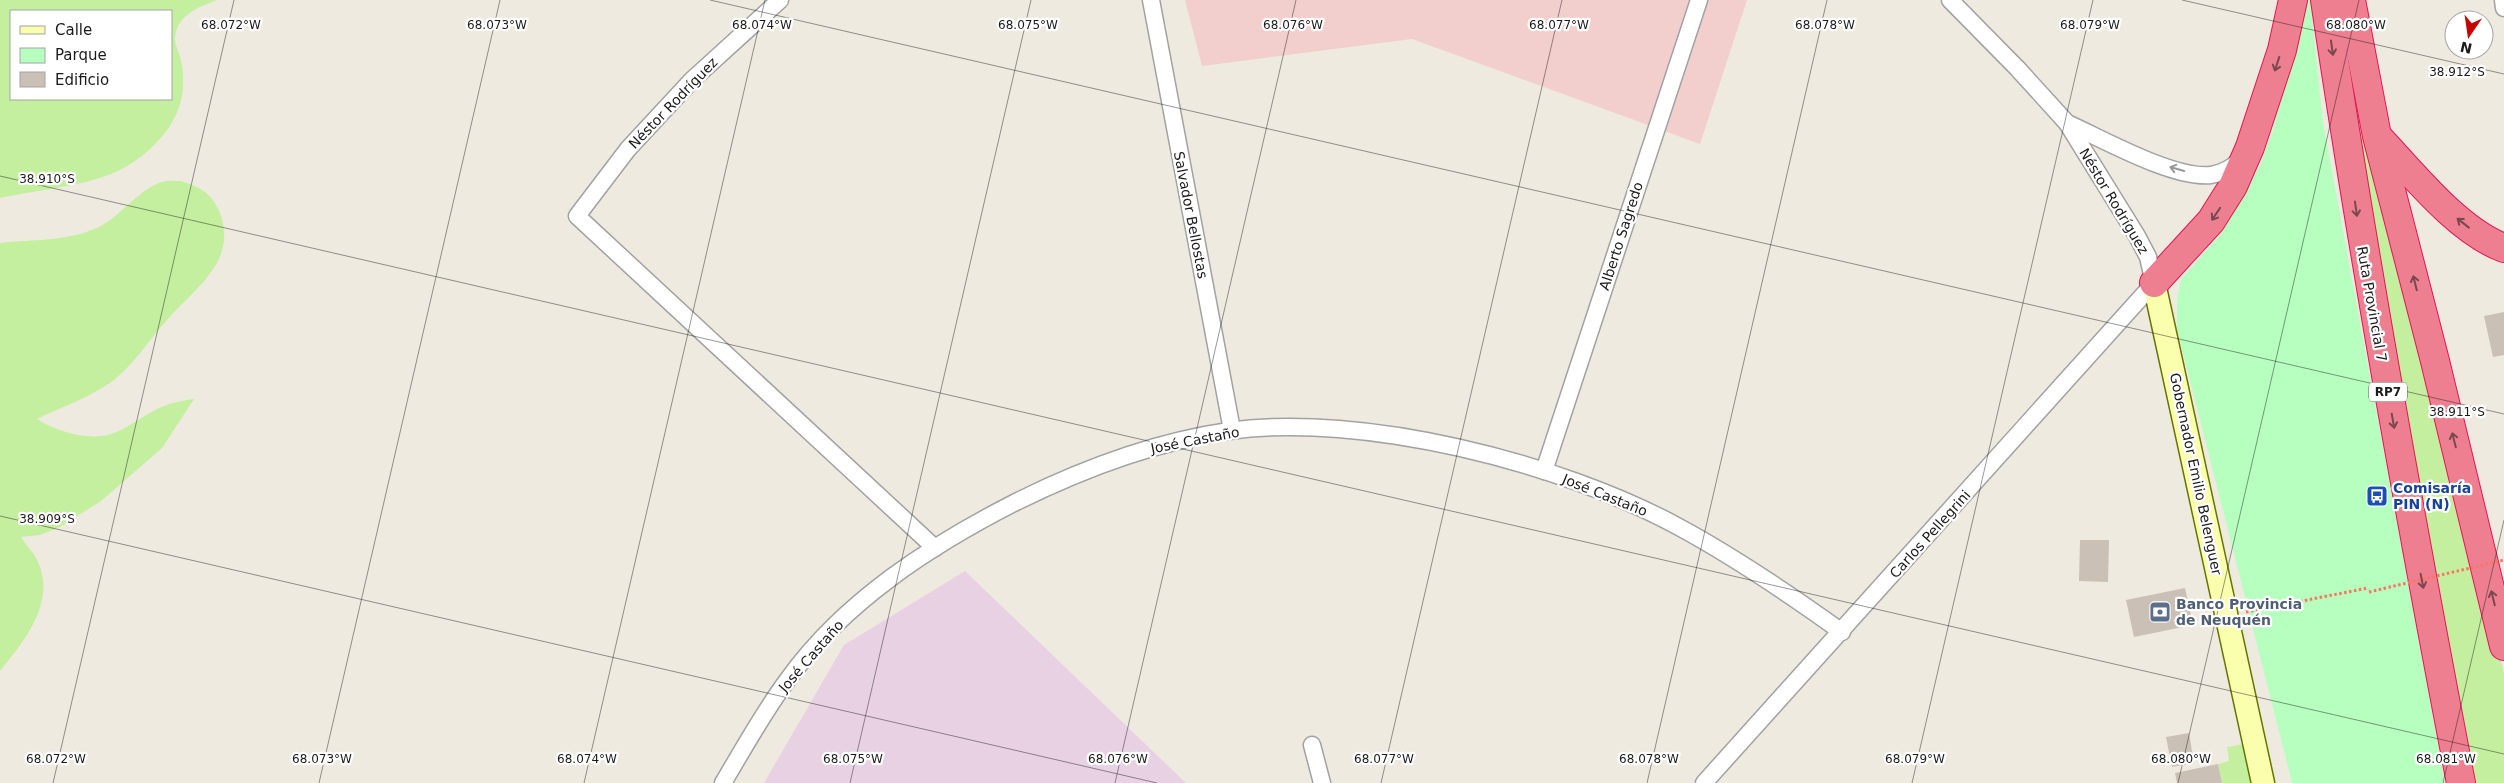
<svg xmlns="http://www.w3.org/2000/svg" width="2504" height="783" font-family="'DejaVu Sans',sans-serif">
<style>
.commercial{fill:#f2cfcc}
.industrial{fill:#e8d1e3}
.grass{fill:#c4ef9f;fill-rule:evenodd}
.park{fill:#b6ffbe}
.building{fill:#cac0b6}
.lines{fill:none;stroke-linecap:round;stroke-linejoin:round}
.street-casing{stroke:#a2a2a2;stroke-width:19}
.secondary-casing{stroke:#667500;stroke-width:25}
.highway-casing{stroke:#e61356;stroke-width:30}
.path{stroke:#ff7460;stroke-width:3;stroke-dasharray:2.5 2.5;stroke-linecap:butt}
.street{stroke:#fff;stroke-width:16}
.secondary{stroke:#f9ffad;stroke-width:22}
.highway{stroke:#ee7f91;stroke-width:28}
.path-bridge{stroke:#ff7460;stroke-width:3;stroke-dasharray:2.5 2.5;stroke-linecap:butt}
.oneway{stroke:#7a4850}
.oneway2{stroke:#989898}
.ticks{fill:none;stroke:#1b1b1b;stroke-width:1;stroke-opacity:0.45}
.labels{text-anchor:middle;stroke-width:4.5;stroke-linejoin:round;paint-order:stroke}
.shield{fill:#fff;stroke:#5f5f5f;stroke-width:1}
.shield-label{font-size:12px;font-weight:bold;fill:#1b1b1b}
.street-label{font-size:14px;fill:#1b1b1b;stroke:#fff}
.transit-label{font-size:14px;font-weight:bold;fill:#164399;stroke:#fff;text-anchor:start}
.service-label{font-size:14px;font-weight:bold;fill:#4e5e75;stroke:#fff;text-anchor:start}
.ticks-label{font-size:12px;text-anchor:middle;fill:#1b1b1b;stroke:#fff;stroke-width:4.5;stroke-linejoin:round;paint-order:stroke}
</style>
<rect width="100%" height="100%" fill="#eeeae0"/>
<polygon class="commercial" points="1185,0 1747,0 1700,144 1412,39 1202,66"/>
<polygon class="industrial" points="965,571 1186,783 764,783 844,645"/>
<g class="grass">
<path d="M0,0h217c-18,7 -41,15 -42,39 0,7 5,15 6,22 2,7 2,15 2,22 1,37 -31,70 -61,86 -32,17 -86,21 -122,29zM171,11v88h-160v-88z"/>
<polygon points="2343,28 2504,673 2504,783 2476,783 2386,314 2377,240"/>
<path d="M181,181c19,6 31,12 39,32 18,48 -25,75 -53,107 -18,20 -32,43 -53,60 -24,18 -51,26 -77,39 23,14 58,25 84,11 31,-17 36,-26 73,-31l-32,49 -61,53 -41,26 -20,8 -19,2c4,7 10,13 14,19 24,43 -9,83 -35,115v-428c34,-4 67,-1 99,-16 23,-12 40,-38 63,-45 5,-2 13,-1 19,-1z"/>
<polygon points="2245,744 2253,783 2222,783 2218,764 2229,761 2227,747"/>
</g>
<polygon class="park" points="2307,0 2310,0 2323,122 2445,783 2292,783 2177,329 2177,299 2181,279 2220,235 2260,165 2272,133"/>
<g class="building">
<polygon points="2504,312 2504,355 2493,357 2484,316"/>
<polygon points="2080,540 2109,540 2108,582 2079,581"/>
<polygon points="2185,588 2193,625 2134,637 2126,600"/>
<polygon points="2189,733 2194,763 2172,767 2166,737"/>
<polygon points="2218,764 2222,783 2177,783 2175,773"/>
</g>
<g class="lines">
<g class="street-casing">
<g id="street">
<polyline points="780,0 692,80 628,149 577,216 935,548"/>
<polyline points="1151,0 1232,430"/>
<polyline points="2503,0 2504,8"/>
<path d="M2067,123c36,16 106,56 144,52 11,-2 22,-7 29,-16"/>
<polyline points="1544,471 1699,0"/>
<polyline points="1312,745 1322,783"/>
<path d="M723,783c21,-35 41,-72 66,-105 56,-77 141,-132 225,-175 68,-34 139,-61 215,-72 133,-19 332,32 448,95 58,31 112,68 165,106"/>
<polyline points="1704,783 2154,283 2148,257 2137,236 2067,123 2017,68 1950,0"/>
</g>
</g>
<g class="secondary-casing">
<polyline id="secondary" points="2154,283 2263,783"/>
</g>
<g class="highway-casing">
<g id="highway">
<path d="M2325,0c39,262 86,523 136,783"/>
<polyline points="2351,0 2377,136 2435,361 2504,646"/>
<path d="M2380,139c33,35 78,92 124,109"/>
<polyline points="2154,283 2211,221 2233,186 2250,147 2282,50 2293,0"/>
</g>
</g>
<polyline class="path" points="2246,612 2368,588"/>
<use href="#street" class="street"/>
<use href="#secondary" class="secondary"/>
<use href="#highway" class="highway"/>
<polyline class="path-bridge" points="2369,592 2504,560"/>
</g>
<defs><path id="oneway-shaft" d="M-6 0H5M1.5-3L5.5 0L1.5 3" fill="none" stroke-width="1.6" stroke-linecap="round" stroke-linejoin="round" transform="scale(1.25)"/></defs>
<g class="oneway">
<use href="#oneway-shaft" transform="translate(2332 48) rotate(82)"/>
<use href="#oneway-shaft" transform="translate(2277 64) rotate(108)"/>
<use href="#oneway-shaft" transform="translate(2356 209) rotate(82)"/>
<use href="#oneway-shaft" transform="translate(2216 214) rotate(124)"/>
<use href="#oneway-shaft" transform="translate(2463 223) rotate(-142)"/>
<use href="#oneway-shaft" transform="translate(2415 283) rotate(-104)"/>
<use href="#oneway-shaft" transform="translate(2393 421) rotate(80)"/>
<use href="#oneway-shaft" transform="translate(2454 440) rotate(-104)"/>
<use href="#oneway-shaft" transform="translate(2422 581) rotate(79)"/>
<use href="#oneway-shaft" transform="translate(2493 598) rotate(-104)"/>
</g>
<use class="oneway2" href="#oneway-shaft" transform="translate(2177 169) rotate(-164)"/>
<path class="ticks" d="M710,0l1794,414M2182,0l322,74M0,176l2504,578M0,516l1157,267M53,783l181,-783M319,783l181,-783M584,783l181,-783M850,783l181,-783M1115,783l181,-783M1381,783l181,-783M1647,783l180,-783M1912,783l181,-783M2178,783l181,-783M2443,783l61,-263"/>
<defs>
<g id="bus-square" transform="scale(1.125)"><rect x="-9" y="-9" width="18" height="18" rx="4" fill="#1a4fb4" stroke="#fff"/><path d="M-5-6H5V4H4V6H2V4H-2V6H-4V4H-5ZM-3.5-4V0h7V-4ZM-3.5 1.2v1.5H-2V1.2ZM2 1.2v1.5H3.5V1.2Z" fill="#fff"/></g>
<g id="bank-square" transform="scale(1.125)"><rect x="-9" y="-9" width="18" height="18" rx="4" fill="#5c6f8a" stroke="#fff"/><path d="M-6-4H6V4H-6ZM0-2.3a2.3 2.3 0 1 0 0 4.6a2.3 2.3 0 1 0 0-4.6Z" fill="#fff"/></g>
</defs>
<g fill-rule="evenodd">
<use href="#bus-square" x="2377" y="496"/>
<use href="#bank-square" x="2160" y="612"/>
</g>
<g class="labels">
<rect class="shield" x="2369" y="382.5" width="38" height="19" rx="4"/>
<g class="shield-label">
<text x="2388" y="396">RP7</text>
</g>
<g class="street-label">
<text transform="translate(673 103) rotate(-46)" y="5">Néstor Rodríguez</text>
<text transform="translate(2114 201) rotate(59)" y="5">Néstor Rodríguez</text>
<text transform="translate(1191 215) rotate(79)" y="5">Salvador Bellostas</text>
<text transform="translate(1621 236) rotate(-72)" y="5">Alberto Sagredo</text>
<text transform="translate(2372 304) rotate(80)" y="5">Ruta Provincial 7</text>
<text transform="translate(1195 440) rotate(-11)" y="5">José Castaño</text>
<text transform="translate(2196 474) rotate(78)" y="5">Gobernador Emilio Belenguer</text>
<text transform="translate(1605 495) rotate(22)" y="5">José Castaño</text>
<text transform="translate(1930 534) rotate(-48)" y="5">Carlos Pellegrini</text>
<text transform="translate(811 656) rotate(-49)" y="5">José Castaño</text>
</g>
<g class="transit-label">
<text x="2393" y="493">Comisaría<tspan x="2393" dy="16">PIN (N)</tspan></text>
</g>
<g class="service-label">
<text x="2176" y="609">Banco Provincia<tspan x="2176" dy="16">de Neuquén</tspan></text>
</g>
</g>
<g class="ticks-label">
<text x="231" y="29">68.072°W</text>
<text x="497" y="29">68.073°W</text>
<text x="762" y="29">68.074°W</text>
<text x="1028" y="29">68.075°W</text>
<text x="1293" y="29">68.076°W</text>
<text x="1559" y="29">68.077°W</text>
<text x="1825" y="29">68.078°W</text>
<text x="2090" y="29">68.079°W</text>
<text x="2356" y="29">68.080°W</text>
<text x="2457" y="76">38.912°S</text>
<text x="47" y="183">38.910°S</text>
<text x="2457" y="416">38.911°S</text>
<text x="47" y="523">38.909°S</text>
<text x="56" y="763">68.072°W</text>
<text x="322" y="763">68.073°W</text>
<text x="587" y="763">68.074°W</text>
<text x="853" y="763">68.075°W</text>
<text x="1118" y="763">68.076°W</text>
<text x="1384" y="763">68.077°W</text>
<text x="1649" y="763">68.078°W</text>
<text x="1915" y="763">68.079°W</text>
<text x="2181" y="763">68.080°W</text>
<text x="2446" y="763">68.081°W</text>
</g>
<rect x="10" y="10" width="162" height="90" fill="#ffffff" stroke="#a4a4a4"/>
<rect x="20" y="26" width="25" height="8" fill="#f9ffad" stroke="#a4a4a4"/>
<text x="55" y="35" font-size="15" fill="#1b1b1b">Calle</text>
<rect x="20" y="48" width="25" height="15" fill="#b6ffbe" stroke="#a4a4a4"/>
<text x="55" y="60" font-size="15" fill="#1b1b1b">Parque</text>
<rect x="20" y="72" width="25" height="15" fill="#cac0b6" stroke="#a4a4a4"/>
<text x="55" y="85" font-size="15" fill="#1b1b1b">Edificio</text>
<g transform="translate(2469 35) rotate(193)"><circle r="24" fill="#ffffff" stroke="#a4a4a4"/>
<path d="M0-4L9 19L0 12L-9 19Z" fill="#c70500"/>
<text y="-8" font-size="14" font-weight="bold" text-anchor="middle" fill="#1b1b1b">N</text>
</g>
</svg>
